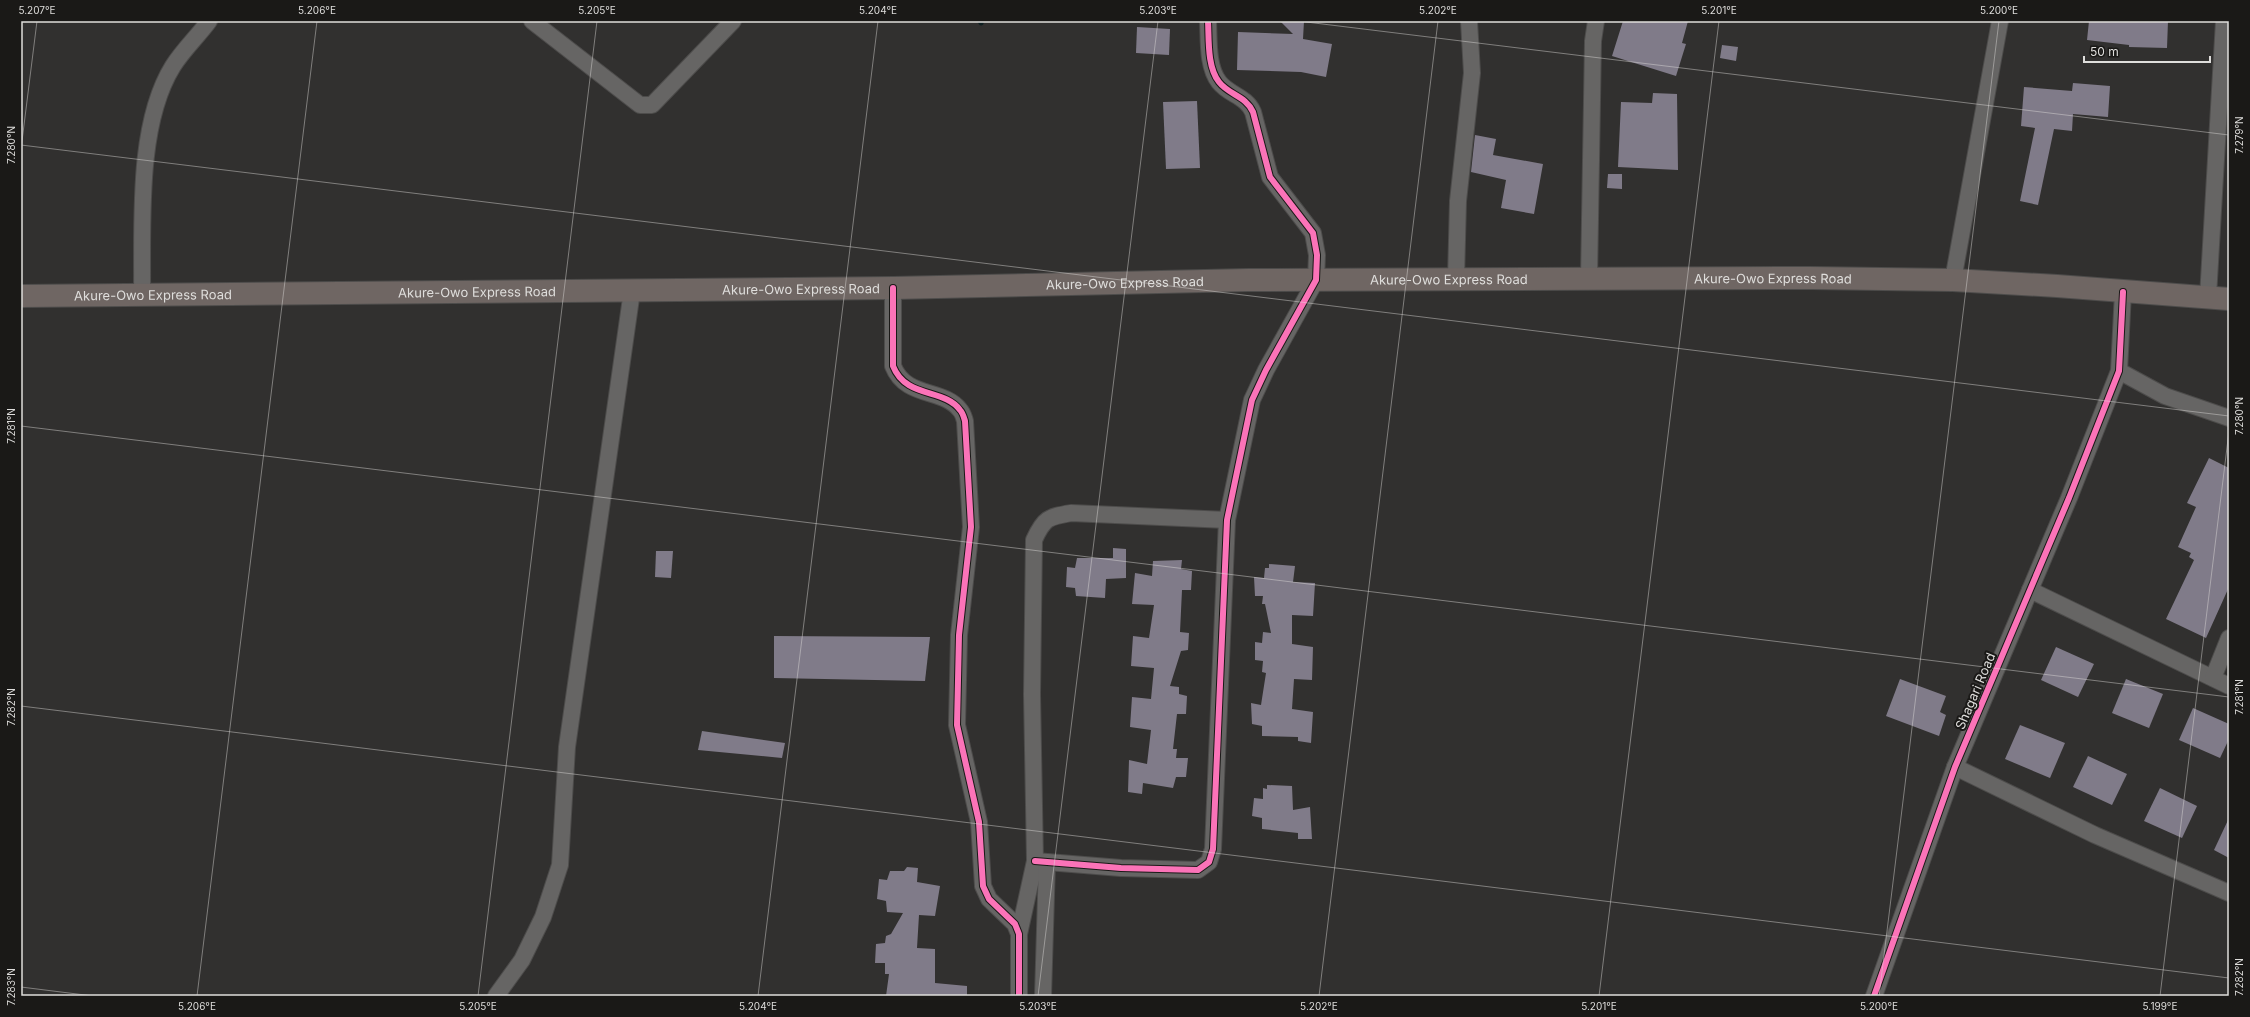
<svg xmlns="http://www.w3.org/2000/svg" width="2250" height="1017" font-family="Inter,sans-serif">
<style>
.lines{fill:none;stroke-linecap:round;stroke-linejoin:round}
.stream{stroke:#0e1e20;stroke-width:5}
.building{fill:#807b89}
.street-casing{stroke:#4d4c4b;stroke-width:18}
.highway-casing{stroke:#4d4c4b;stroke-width:24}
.street{stroke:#666564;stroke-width:16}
.highway{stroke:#6f6663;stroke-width:22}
.cycleway-casing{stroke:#1a1917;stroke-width:8}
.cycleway{stroke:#fb73b8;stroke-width:6}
.ticks{fill:none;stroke:#dfdedc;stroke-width:1;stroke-opacity:0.45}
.labels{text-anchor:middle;stroke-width:4;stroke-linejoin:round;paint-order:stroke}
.street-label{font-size:13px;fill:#dfdedc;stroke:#1a1917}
.neatline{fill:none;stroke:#dfdedc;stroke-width:1.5}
.ticks-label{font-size:10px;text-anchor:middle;fill:#dfdedc}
</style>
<rect width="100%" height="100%" fill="#31302f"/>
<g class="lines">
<polyline class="stream" points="980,21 981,23"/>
</g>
<g class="building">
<polygon points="1280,21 1304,21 1303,39 1332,44 1326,77 1301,72 1237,70 1238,32 1293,34"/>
<polygon points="1623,21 1688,21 1682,43 1686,44 1676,76 1612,56"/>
<polygon points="2089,21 2168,21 2167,48 2129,47 2129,45 2087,40"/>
<polygon points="1137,27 1170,29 1169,55 1136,53"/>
<polygon points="1722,45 1738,47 1736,61 1720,58"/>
<polygon points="2073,83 2110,86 2108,117 2073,114 2072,131 2054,129 2038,205 2020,201 2035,128 2021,126 2024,87 2072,91"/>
<polygon points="1653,93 1677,94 1678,170 1618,167 1621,102 1652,103"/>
<polygon points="1197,101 1200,168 1166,169 1163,102"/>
<polygon points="1475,135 1496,139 1493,155 1543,164 1534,214 1501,208 1506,180 1471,172"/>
<polygon points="1608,174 1622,174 1622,189 1607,188"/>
<polygon points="2209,458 2229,468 2229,587 2206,638 2166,619 2194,560 2189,557 2191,553 2178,547 2196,507 2187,503"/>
<polygon points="1113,548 1126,549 1126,578 1106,579 1105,598 1076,596 1075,588 1066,587 1067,567 1075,568 1077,558 1113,558"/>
<polygon points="656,551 673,551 671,578 655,577"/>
<polygon points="1182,560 1181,569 1192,571 1191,590 1182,590 1180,632 1189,633 1188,650 1181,651 1170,686 1179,687 1179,694 1187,696 1186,714 1177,714 1173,749 1177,749 1176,758 1188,758 1186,777 1176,777 1173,788 1143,783 1142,794 1128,792 1129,760 1147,764 1151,730 1130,727 1132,697 1151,699 1154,668 1131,666 1133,636 1149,638 1154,605 1132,604 1135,573 1152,576 1153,561"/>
<polygon points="1269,564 1295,566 1293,582 1315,583 1313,616 1292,615 1292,644 1313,647 1312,680 1294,679 1292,709 1313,712 1311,743 1298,741 1298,737 1262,736 1262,726 1252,724 1251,703 1261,705 1266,673 1262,672 1263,661 1255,660 1255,642 1262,643 1263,632 1271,633 1265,604 1262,604 1263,596 1255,596 1254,577 1264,578 1265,568 1269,568"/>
<polygon points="774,636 930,637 925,681 774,678"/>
<polygon points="2056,647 2094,664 2078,697 2041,680"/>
<polygon points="1900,679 1946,696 1940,712 1946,715 1939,736 1886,716"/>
<polygon points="2126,679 2163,694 2149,728 2112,713"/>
<polygon points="2193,708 2229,724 2229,739 2220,758 2179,740"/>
<polygon points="2020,725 2065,743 2050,778 2005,759"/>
<polygon points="702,731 785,743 782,758 698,750"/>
<polygon points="2088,756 2127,774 2112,805 2073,787"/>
<polygon points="1267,785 1292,786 1293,810 1310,807 1312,839 1298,839 1298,833 1262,829 1262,818 1252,816 1254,798 1263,799 1263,788 1267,789"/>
<polygon points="2160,788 2197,806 2182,838 2144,821"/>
<polygon points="2229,818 2229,858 2214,850"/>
<polygon points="907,867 918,868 917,882 940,886 935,916 919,915 917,948 935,949 935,983 967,986 967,996 886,996 889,974 885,974 885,963 875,963 876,944 885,943 886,936 891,934 903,913 887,912 886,901 877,899 879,879 887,880 890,871 904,871"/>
</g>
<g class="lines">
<g class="street-casing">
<g id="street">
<polyline points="532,21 640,105 652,105 733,21"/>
<polyline points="1456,279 1458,201 1472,73 1469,21"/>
<polyline points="1589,279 1593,41 1596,21"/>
<polyline points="1953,280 2000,21"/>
<path d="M893,288v78c13,33 51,22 67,44 3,3 4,8 5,11l6,106 -12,108 -2,90 22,97 4,64 6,13 26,25 4,10v62"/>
<path d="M142,294c1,-68 -6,-169 31,-228 10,-16 25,-30 36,-45"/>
<polyline points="2208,297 2224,21"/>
<polyline points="2119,371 2165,396 2229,418"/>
<polyline points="2030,590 2229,686"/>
<polyline points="2213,678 2229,638"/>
<polyline points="1955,767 2095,835 2229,893"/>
<path d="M1035,861l86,7 77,2 11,-8 4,-13 14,-329 25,-120 14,-30 50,-90 1,-25 -4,-22 -43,-56 -17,-65c-7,-16 -24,-17 -34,-30 -12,-15 -10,-43 -11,-61"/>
<path d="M1019,934l16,-73 -3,-167 2,-154c10,-22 14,-23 37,-27l156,7"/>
<polyline points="496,996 522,960 543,917 560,865 567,747 632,291"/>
<polyline points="1043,996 1047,862"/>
<polyline points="1874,996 1955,767 2069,498 2119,371 2123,292"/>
</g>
</g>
<g class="highway-casing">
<g id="highway">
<path id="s1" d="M21,296l872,-8 355,-8 563,-2 142,2 104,6 172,13"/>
</g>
</g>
<use href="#street" class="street"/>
<use href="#highway" class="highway"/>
<g class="cycleway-casing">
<g id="cycleway">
<path d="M893,288v78c13,33 51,22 67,44 3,3 4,8 5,11l6,106 -12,108 -2,90 22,97 4,64 6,13 26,25 4,10v62"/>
<path d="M1035,861l86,7 77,2 11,-8 4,-13 14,-329 25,-120 14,-30 50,-90 1,-25 -4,-22 -43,-56 -17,-65c-7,-16 -24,-17 -34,-30 -12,-15 -10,-43 -11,-61"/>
<polyline points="1874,996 1955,767 2069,498 2119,371 2123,292"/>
</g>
</g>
<use href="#cycleway" class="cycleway"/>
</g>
<path class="ticks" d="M1298,21l931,114M21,145l2208,271M21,149l16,-128M21,426l2208,271M21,706l2208,272M21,987l72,9M197,996l120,-975M478,996l119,-975M758,996l120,-975M1038,996l120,-975M1319,996l119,-975M1599,996l120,-975M1879,996l120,-975M2160,996l69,-565"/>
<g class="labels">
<g class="street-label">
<text dy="5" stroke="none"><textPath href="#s1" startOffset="1752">Akure-Owo Express Road</textPath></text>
<text dy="5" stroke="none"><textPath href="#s1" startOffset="1428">Akure-Owo Express Road</textPath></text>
<text dy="5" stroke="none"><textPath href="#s1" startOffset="1104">Akure-Owo Express Road</textPath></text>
<text dy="5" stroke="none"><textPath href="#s1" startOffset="780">Akure-Owo Express Road</textPath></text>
<text dy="5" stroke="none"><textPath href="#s1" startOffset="456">Akure-Owo Express Road</textPath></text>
<text dy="5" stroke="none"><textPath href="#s1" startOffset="132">Akure-Owo Express Road</textPath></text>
<text transform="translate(1975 691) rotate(-67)" y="5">Shagari Road</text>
</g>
</g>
<rect width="2250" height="1017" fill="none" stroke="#1a1917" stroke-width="44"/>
<path d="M2084 56v6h126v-6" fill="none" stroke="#dfdedc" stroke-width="2"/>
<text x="2090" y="56" font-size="12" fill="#dfdedc" stroke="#1a1917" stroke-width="3" paint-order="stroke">50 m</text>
<rect x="22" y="22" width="2206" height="973" class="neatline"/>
<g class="ticks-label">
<text x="37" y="14">5.207°E</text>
<text x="317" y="14">5.206°E</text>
<text x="597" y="14">5.205°E</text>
<text x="878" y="14">5.204°E</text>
<text x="1158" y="14">5.203°E</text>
<text x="1438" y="14">5.202°E</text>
<text x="1719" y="14">5.201°E</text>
<text x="1999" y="14">5.200°E</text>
<text transform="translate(2239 135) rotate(-90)" y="4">7.279°N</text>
<text transform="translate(11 145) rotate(-90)" y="4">7.280°N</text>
<text transform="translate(2239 416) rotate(-90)" y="4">7.280°N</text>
<text transform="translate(11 426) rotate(-90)" y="4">7.281°N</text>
<text transform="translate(2239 697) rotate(-90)" y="4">7.281°N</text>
<text transform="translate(11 707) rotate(-90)" y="4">7.282°N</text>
<text transform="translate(2239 977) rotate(-90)" y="4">7.282°N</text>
<text transform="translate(11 987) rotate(-90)" y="4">7.283°N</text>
<text x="197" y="1010">5.206°E</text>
<text x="478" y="1010">5.205°E</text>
<text x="758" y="1010">5.204°E</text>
<text x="1038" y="1010">5.203°E</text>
<text x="1319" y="1010">5.202°E</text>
<text x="1599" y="1010">5.201°E</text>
<text x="1879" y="1010">5.200°E</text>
<text x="2160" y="1010">5.199°E</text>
</g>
</svg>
